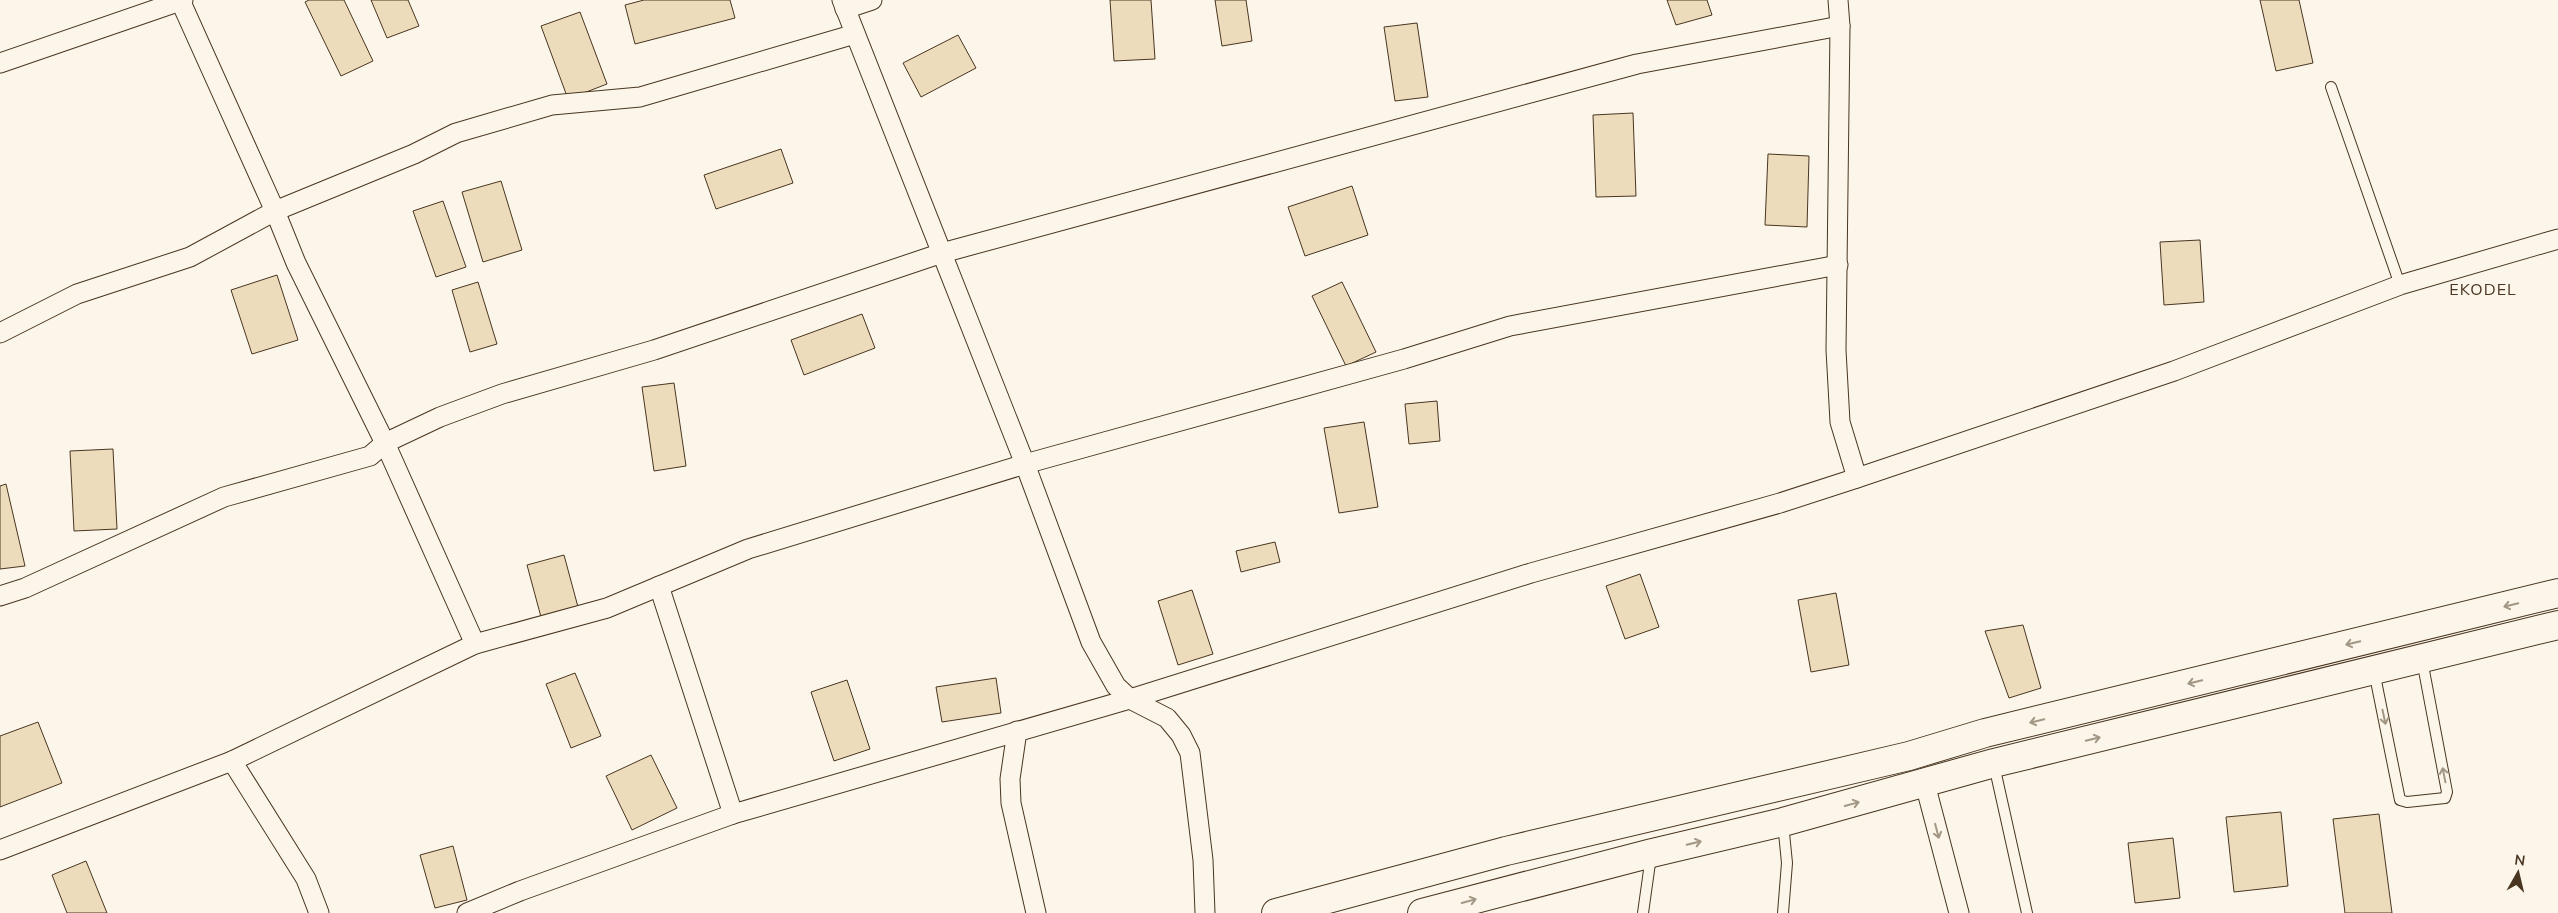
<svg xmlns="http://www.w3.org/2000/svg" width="2558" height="913" font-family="Mulish,sans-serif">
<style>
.building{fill:#ecdcbc;stroke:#4a3520}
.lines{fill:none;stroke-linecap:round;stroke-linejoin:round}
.lane-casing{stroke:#4a3520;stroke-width:12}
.street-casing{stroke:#4a3520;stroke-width:21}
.highway-casing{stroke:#4a3520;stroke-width:30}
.lane{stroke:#fbf6e9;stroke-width:10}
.street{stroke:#fbf6e9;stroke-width:19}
.highway{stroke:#fbf6e9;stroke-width:28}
.oneway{stroke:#a29684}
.labels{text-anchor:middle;stroke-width:4;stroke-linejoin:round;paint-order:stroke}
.quarter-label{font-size:16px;letter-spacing:1px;fill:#4a3520;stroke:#fbf6e9}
</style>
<rect width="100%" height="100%" fill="#fbf6e9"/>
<g class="building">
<polygon points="309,0 344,0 373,61 341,76 305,2"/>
<polygon points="371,0 408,0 419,26 387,38"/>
<polygon points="644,0 730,0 735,18 635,44 625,5"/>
<polygon points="1110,0 1151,0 1155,59 1114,61"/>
<polygon points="1215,0 1246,0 1252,41 1222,46"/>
<polygon points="1667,0 1707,0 1712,15 1676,25"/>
<polygon points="2260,0 2299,0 2313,63 2276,71"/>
<polygon points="580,12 607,84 568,99 541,26"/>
<polygon points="1417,23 1428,97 1395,101 1384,27"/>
<polygon points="958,35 976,68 921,97 903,63"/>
<polygon points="1633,113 1636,196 1596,197 1593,115"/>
<polygon points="781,149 793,183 716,209 704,175"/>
<polygon points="1768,154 1809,156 1807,227 1765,225"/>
<polygon points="501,181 522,250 483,262 462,192"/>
<polygon points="1352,186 1368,235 1305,256 1288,207"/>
<polygon points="443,201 466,267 436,277 413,211"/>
<polygon points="2200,240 2204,302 2164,305 2160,242"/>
<polygon points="277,275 298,340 252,354 231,290"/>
<polygon points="478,282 497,344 470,352 452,290"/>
<polygon points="1342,282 1376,352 1346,366 1312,296"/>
<polygon points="862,314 875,348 804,375 791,340"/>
<polygon points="674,383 686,466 654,471 642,387"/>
<polygon points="1437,401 1440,441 1409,444 1405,404"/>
<polygon points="1364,422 1378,507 1339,513 1324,428"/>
<polygon points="113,449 117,529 74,531 70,451"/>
<polygon points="6,484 25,566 0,569 0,486"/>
<polygon points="1275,542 1280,562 1241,572 1236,551"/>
<polygon points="564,555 578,607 541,617 527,565"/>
<polygon points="1640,574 1659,627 1625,639 1606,586"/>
<polygon points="1192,590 1213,654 1178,665 1158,601"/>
<polygon points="1836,593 1849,665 1811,672 1798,600"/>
<polygon points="2023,625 2041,688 2009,698 1985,631"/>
<polygon points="575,673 601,736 571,748 546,684"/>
<polygon points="996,678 1001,713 942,722 936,687"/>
<polygon points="847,680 870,749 834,761 811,692"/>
<polygon points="38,722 62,783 0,807 0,736"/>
<polygon points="651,755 677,808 632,830 606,776"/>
<polygon points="2281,812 2288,886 2234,892 2226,817"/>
<polygon points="2379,814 2392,913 2345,913 2333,819"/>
<polygon points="2173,838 2180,898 2135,903 2128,843"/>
<polygon points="453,846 467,900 435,908 420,855"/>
<polygon points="86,861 107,913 67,913 52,875"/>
</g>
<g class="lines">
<g class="lane-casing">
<g id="lane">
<polyline points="2331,87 2400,285"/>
<polyline points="2374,671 2400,800 2407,802 2445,798 2447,792 2422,660"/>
<polyline points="1994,765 2027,913"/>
<polyline points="1643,913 1651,856"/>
<polyline points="1783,913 1787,863 1783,823"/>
</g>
</g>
<g class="street-casing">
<g id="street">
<polyline points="180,0 275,211 296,263 385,443 475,644"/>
<polyline points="842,0 1025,464 1091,642 1116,686 1130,699 1167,718 1181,735 1190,753 1203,860 1205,913"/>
<polyline points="1838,0 1840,26 1836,350 1840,422 1857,478"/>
<polyline points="845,9 872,0"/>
<polyline points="0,63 183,0"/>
<polyline points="0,333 77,294 190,257 275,211 414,154 456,133 552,105 640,97 855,34"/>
<polyline points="659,586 733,814"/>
<polyline points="0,596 25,588 224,497 370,456 385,443 440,417 502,394 654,350 942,253 1637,64 1840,26"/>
<polyline points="1017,731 1010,779 1011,803 1036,913"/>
<polyline points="232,761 306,879 319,913"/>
<polyline points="1925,784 1959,913"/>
<polyline points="0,850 232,761 475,644 607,608 748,549 1025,464 1404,359 1510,326 1838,265"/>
<polyline points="467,913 520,891 733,814 1130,699 1531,573 1780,503 1857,478 2174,371 2400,285 2558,239"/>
</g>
</g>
<g class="highway-casing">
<g id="highway">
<polyline points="1276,913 1506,851 1909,756 1985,733 2558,593"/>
<polyline points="1422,913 1652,853 1783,822 1994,763 2558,625"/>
</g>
</g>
<use href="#lane" class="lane"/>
<use href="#street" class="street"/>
<use href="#highway" class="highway"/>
</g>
<defs><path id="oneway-shaft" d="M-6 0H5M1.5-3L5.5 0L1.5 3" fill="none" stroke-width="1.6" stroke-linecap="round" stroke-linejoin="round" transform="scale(1.25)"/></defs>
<g class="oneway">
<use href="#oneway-shaft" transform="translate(2511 605) rotate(166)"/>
<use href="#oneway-shaft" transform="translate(2353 643) rotate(166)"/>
<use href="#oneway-shaft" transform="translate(2195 682) rotate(166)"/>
<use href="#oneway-shaft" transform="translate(2384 717) rotate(78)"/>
<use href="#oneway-shaft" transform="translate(2037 721) rotate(166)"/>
<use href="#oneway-shaft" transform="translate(2093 739) rotate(-14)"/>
<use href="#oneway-shaft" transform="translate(2444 775) rotate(-101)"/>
<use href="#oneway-shaft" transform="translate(1852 804) rotate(-15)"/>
<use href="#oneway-shaft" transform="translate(1937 831) rotate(75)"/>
<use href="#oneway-shaft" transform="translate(1694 843) rotate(-13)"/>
<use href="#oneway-shaft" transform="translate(1469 901) rotate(-15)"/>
</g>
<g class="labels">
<g class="quarter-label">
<text x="2483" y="295">EKODEL</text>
</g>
</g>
<g transform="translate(2518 873) rotate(8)" stroke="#fbf6e9" stroke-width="4" paint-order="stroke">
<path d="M0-4L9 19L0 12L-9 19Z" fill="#4a3520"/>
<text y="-8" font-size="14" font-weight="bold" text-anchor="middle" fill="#4a3520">N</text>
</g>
</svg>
